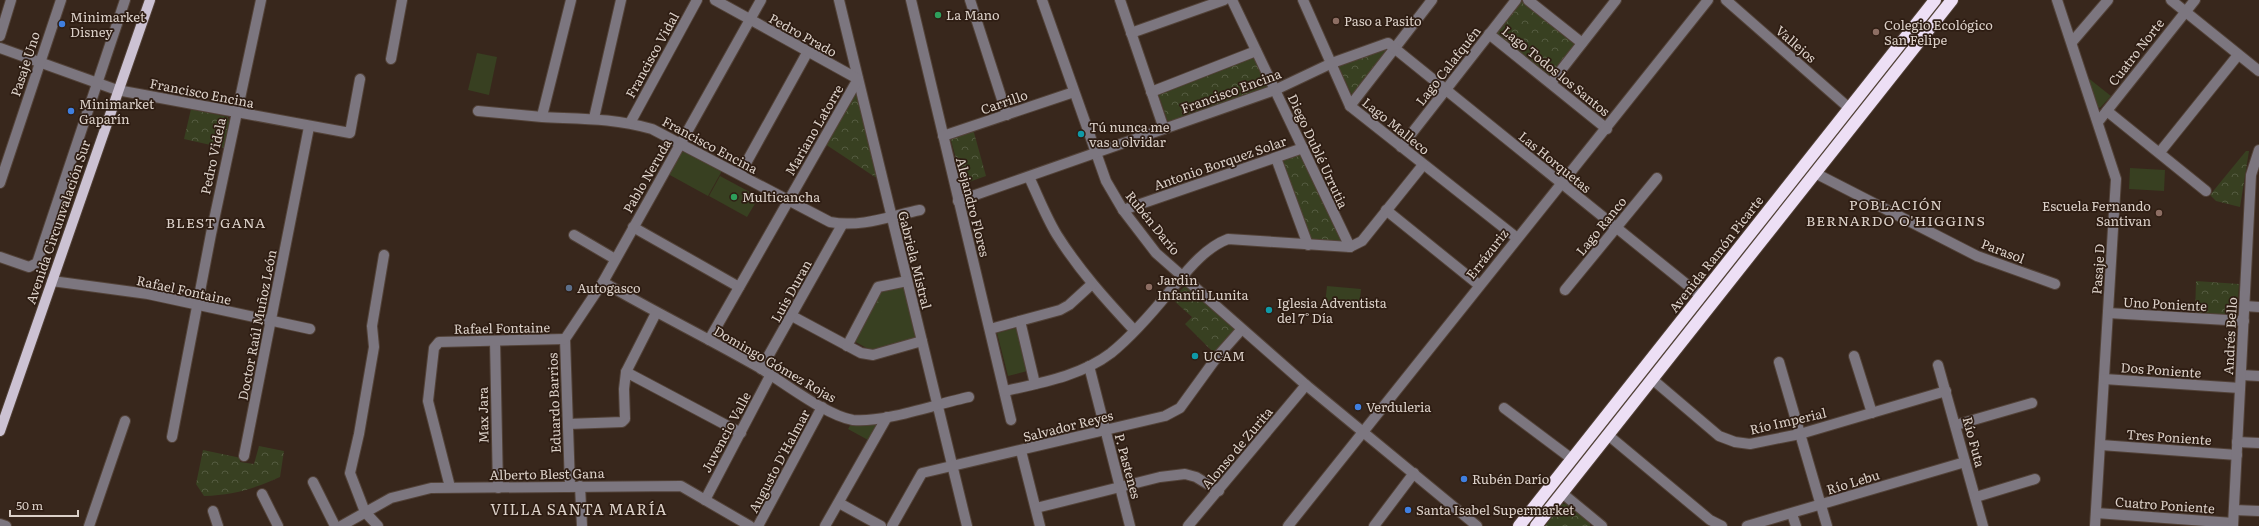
<svg xmlns="http://www.w3.org/2000/svg" width="2259" height="526" font-family="Literata,serif">
<style>
.grass{fill:#384021}
.park{fill:url(#park-crowns)}
.lines{fill:none;stroke-linecap:round;stroke-linejoin:round}
.minor-casing{stroke:#524238;stroke-width:12}
.major-casing{stroke:#524238;stroke-width:12}
.highway-casing{stroke:#524238;stroke-width:14}
.minor{stroke:#7c767f;stroke-width:10}
.major{stroke:#ccc2d3;stroke-width:10}
.highway{stroke:#eddff5;stroke-width:12}
.leisure-dot{fill:#2e9e5b;stroke:#2e1d13;stroke-width:1.5}
.education-dot{fill:#8d6e63;stroke:#2e1d13;stroke-width:1.5}
.shop-dot{fill:#3f7fe0;stroke:#2e1d13;stroke-width:1.5}
.culture-dot{fill:#0f9aa8;stroke:#2e1d13;stroke-width:1.5}
.service-dot{fill:#5c6f8a;stroke:#2e1d13;stroke-width:1.5}
.labels{text-anchor:middle;stroke-width:3.5;stroke-linejoin:round;paint-order:stroke}
.poi-label{font-size:13px;fill:#dcd1c9;stroke:#2e1d13;text-anchor:start}
.street-label{font-size:13px;fill:#dcd1c9;stroke:#2e1d13}
.neighbourhood-label{font-size:14px;letter-spacing:1px;fill:#dcd1c9;stroke:#2e1d13}
.quarter-label{font-size:15px;letter-spacing:1px;fill:#dcd1c9;stroke:#2e1d13}
</style>
<defs>
<pattern id="park-crowns" width="20" height="18" patternUnits="userSpaceOnUse"><rect width="20" height="18" fill="#384021"/><path d="M2 6a3 3 0 1 1 6 0M12 15a3 3 0 1 1 6 0" fill="none" stroke="#545b40"/></pattern>
</defs>
<rect width="100%" height="100%" fill="#38271c"/>
<g class="grass">
<polygon points="477,53 497,57 489,95 468,90"/>
<polygon points="2087,77 2111,96 2100,108 2098,107"/>
<polygon points="688,149 723,169 708,196 668,174 682,151"/>
<polygon points="2130,168 2165,170 2164,191 2129,189"/>
<polygon points="720,176 759,197 747,217 709,196"/>
<polygon points="904,284 918,341 874,352 852,340 882,290"/>
<polygon points="1327,286 1361,289 1359,307 1325,304"/>
<polygon points="1020,327 1031,370 1008,376 997,333"/>
<polygon points="851,424 876,425 868,440 848,429"/>
</g>
<g class="park">
<polygon points="1520,0 1577,44 1551,78 1495,34"/>
<polygon points="1383,48 1387,52 1352,95 1339,68 1340,64"/>
<polygon points="1256,56 1270,87 1168,122 1158,93"/>
<polygon points="853,93 858,93 878,179 825,144"/>
<polygon points="191,109 228,117 229,122 224,148 184,139"/>
<polygon points="973,129 986,176 963,184 950,137"/>
<polygon points="2246,151 2249,151 2240,207 2216,201 2210,195"/>
<polygon points="1302,152 1345,243 1309,240 1278,160"/>
<polygon points="2196,281 2239,284 2237,317 2195,316"/>
<polygon points="1185,286 1236,330 1215,354 1185,324 1192,317 1172,299"/>
<polygon points="879,299 882,303 881,312 876,316 870,315"/>
<path d="M259,446l25,5 -4,26c-27,12 -46,18 -76,19l-8,-12 7,-34 38,8 -1,4 14,2z"/>
<polygon points="1570,503 1590,520 1590,526 1545,526 1562,504"/>
</g>
<g class="lines">
<g class="minor-casing">
<g id="minor">
<polyline points="839,0 967,526"/>
<polyline points="911,0 1011,420"/>
<polyline points="970,0 1007,115"/>
<polyline points="1042,0 1106,181 1123,210 1156,253 1306,385 1477,526"/>
<polyline points="1120,0 1164,129"/>
<polyline points="1232,0 1350,247"/>
<polyline points="1303,0 1350,106 1517,238"/>
<polyline points="1528,0 1582,43"/>
<polyline points="1726,0 1849,108"/>
<polyline points="2057,0 2116,179 2095,526"/>
<polyline points="2171,0 2259,71"/>
<polyline points="1131,33 1224,0"/>
<polyline points="1489,34 1607,129"/>
<polyline points="0,36 11,0"/>
<polyline points="2072,42 2108,0"/>
<polyline points="0,48 117,90 350,133 360,79"/>
<polyline points="391,59 402,0"/>
<polyline points="1551,83 1616,0"/>
<polyline points="1151,92 1256,51"/>
<polyline points="1350,106 1432,0"/>
<path d="M478,111c22,2 43,4 64,6 40,2 71,1 110,12l178,93c30,6 61,-6 90,-12"/>
<polyline points="2107,111 2206,191"/>
<polyline points="542,116 571,0"/>
<polyline points="594,118 621,0"/>
<polyline points="2098,122 2195,0"/>
<polyline points="630,123 697,0"/>
<polyline points="943,136 1074,92"/>
<polyline points="1401,147 1516,0"/>
<polyline points="2160,152 2238,55"/>
<polyline points="1276,158 1308,245"/>
<polyline points="1815,173 1977,256 2055,284"/>
<polyline points="740,174 807,53"/>
<path d="M1029,177c9,19 17,40 28,58 22,35 49,65 77,95"/>
<polyline points="0,183 61,0"/>
<polyline points="958,201 1275,90 1332,63 1388,43 1701,296"/>
<polyline points="1123,210 1303,148"/>
<polyline points="1386,210 1479,285"/>
<polyline points="633,227 739,287"/>
<polyline points="574,235 615,259"/>
<polyline points="1350,247 1362,241 1423,165"/>
<polyline points="0,257 29,267 37,263 125,0"/>
<polyline points="52,281 148,294 310,329"/>
<path d="M603,282c51,30 105,56 157,86 23,14 67,48 93,52 31,3 83,-16 116,-23"/>
<polyline points="1565,290 1657,178"/>
<polyline points="2245,306 2259,307"/>
<polyline points="2108,313 2244,321"/>
<polyline points="792,316 861,353 873,355 922,341"/>
<polyline points="1020,321 1035,384"/>
<polyline points="990,329 1060,310 1069,305 1092,284"/>
<polyline points="709,340 858,79 715,0"/>
<polyline points="495,341 498,488"/>
<polyline points="847,346 878,287 907,281"/>
<polyline points="1854,356 1872,413"/>
<polyline points="1779,362 1827,526"/>
<polyline points="1938,365 1983,526"/>
<polyline points="1089,366 1130,526"/>
<polyline points="761,369 842,225"/>
<polyline points="626,372 741,433"/>
<polyline points="2241,375 2259,376"/>
<polyline points="1652,379 1719,436 1735,442 1750,444 1800,434 1946,391"/>
<polyline points="2104,379 2240,388"/>
<path d="M1005,391c35,-8 76,-15 106,-38 21,-17 41,-40 59,-62 16,-19 34,-43 58,-52l122,8"/>
<polyline points="1504,408 1572,459"/>
<polyline points="568,424 622,422 625,419 624,389 626,372 656,313"/>
<polyline points="1956,425 2032,403"/>
<polyline points="1608,435 1710,520 1722,526"/>
<polyline points="172,437 211,234 261,0"/>
<polyline points="2237,442 2259,443"/>
<polyline points="2101,445 2237,455"/>
<polyline points="1021,451 1040,526"/>
<polyline points="244,456 309,127"/>
<polyline points="313,482 335,526"/>
<polyline points="570,486 565,339 603,282 761,0"/>
<polyline points="580,486 582,526"/>
<polyline points="450,487 428,401 434,348 439,342 565,339"/>
<polyline points="1562,493 1602,526"/>
<polyline points="262,494 278,526"/>
<polyline points="1976,497 2035,479"/>
<polyline points="705,500 770,376"/>
<polyline points="839,503 881,526"/>
<polyline points="1036,508 1160,477 1185,474 1196,477 1219,491"/>
<polyline points="2234,510 2259,511"/>
<polyline points="213,511 218,526"/>
<polyline points="2096,513 2233,523"/>
<polyline points="1792,514 1796,526"/>
<polyline points="0,524 6,526"/>
<polyline points="89,526 125,421"/>
<polyline points="341,526 391,498 431,488 681,486 750,526"/>
<polyline points="378,526 365,512 350,473 359,434 374,347 372,326 384,255"/>
<polyline points="758,526 822,407"/>
<polyline points="825,526 887,417"/>
<polyline points="892,526 922,473 1165,416 1180,408 1217,357 1241,330"/>
<polyline points="1188,526 1306,385"/>
<polyline points="1288,526 1708,0"/>
<polyline points="1374,526 1414,473"/>
<polyline points="1747,526 1965,462"/>
<polyline points="2233,526 2251,175 2259,150"/>
</g>
</g>
<g class="major-casing">
<polyline id="major" points="0,431 150,0"/>
</g>
<g class="highway-casing">
<g id="highway">
<polyline points="1519,526 1935,0"/>
<polyline points="1536,526 1952,0"/>
</g>
</g>
<use href="#minor" class="minor"/>
<use href="#major" class="major"/>
<use href="#highway" class="highway"/>
</g>
<g class="leisure-dot">
<circle cx="938" cy="15" r="4"/>
<circle cx="734" cy="197" r="4"/>
</g>
<g class="education-dot">
<circle cx="1336" cy="21" r="4"/>
<circle cx="1876" cy="32" r="4"/>
<circle cx="2159" cy="213" r="4"/>
<circle cx="1149" cy="287" r="4"/>
</g>
<g class="shop-dot">
<circle cx="62" cy="24" r="4"/>
<circle cx="71" cy="111" r="4"/>
<circle cx="1358" cy="407" r="4"/>
<circle cx="1464" cy="479" r="4"/>
<circle cx="1408" cy="510" r="4"/>
</g>
<g class="culture-dot">
<circle cx="1081" cy="134" r="4"/>
<circle cx="1269" cy="310" r="4"/>
<circle cx="1195" cy="356" r="4"/>
</g>
<circle class="service-dot" cx="569" cy="288" r="4"/>
<g class="labels">
<g class="poi-label">
<text x="946" y="20">La Mano</text>
<text x="70" y="22">Minimarket<tspan x="70" dy="15">Disney</tspan></text>
<text x="1344" y="26">Paso a Pasito</text>
<text x="1884" y="30">Colegio Ecológico<tspan x="1884" dy="15">San Felipe</tspan></text>
<text x="79" y="109">Minimarket<tspan x="79" dy="15">Gaparín</tspan></text>
<text x="1089" y="132">Tú nunca me<tspan x="1089" dy="15">vas a olvidar</tspan></text>
<text x="742" y="202">Multicancha</text>
<text x="2151" y="211" text-anchor="end">Escuela Fernando<tspan x="2151" dy="15">Santivan</tspan></text>
<text x="1157" y="285">Jardin<tspan x="1157" dy="15">Infantil Lunita</tspan></text>
<text x="577" y="293">Autogasco</text>
<text x="1277" y="308">Iglesia Adventista<tspan x="1277" dy="15">del 7° Día</tspan></text>
<text x="1203" y="361">UCAM</text>
<text x="1366" y="412">Verduleria</text>
<text x="1472" y="484">Rubén Darío</text>
<text x="1416" y="515">Santa Isabel Supermarket</text>
</g>
<g class="street-label">
<text transform="translate(803 35) rotate(29)" y="5">Pedro Prado</text>
<text transform="translate(1796 44) rotate(41)" y="5">Vallejos</text>
<text transform="translate(2136 52) rotate(-52)" y="5">Cuatro Norte</text>
<text transform="translate(652 55) rotate(-61)" y="5">Francisco Vidal</text>
<text transform="translate(25 64) rotate(-72)" y="5">Pasaje Uno</text>
<text transform="translate(1448 66) rotate(-52)" y="5">Lago Calafquén</text>
<text transform="translate(1556 71) rotate(39)" y="5">Lago Todos los Santos</text>
<text transform="translate(1231 91) rotate(-20)" y="5">Francisco Encina</text>
<text transform="translate(202 93) rotate(11)" y="5">Francisco Encina</text>
<text transform="translate(1004 102) rotate(-19)" y="5">Carrillo</text>
<text transform="translate(1396 126) rotate(39)" y="5">Lago Malleco</text>
<text transform="translate(814 130) rotate(-60)" y="5">Mariano Latorre</text>
<text transform="translate(710 145) rotate(28)" y="5">Francisco Encina</text>
<text transform="translate(1318 151) rotate(65)" y="5">Diego Dublé Urrutia</text>
<text transform="translate(213 156) rotate(-78)" y="5">Pedro Videla</text>
<text transform="translate(1555 162) rotate(39)" y="5">Las Horquetas</text>
<text transform="translate(1220 163) rotate(-19)" y="5">Antonio Borquez Solar</text>
<text transform="translate(647 176) rotate(-60)" y="5">Pablo Neruda</text>
<text transform="translate(973 207) rotate(76)" y="5">Alejandro Flores</text>
<text transform="translate(58 222) rotate(-71)" y="5">Avenida Circunvalación Sur</text>
<text transform="translate(1153 223) rotate(51)" y="5">Rubén Darío</text>
<text transform="translate(1601 226) rotate(-51)" y="5">Lago Ranco</text>
<text transform="translate(2003 251) rotate(21)" y="5">Parasol</text>
<text transform="translate(1487 254) rotate(-52)" y="5">Errázuriz</text>
<text transform="translate(1716 254) rotate(-52)" y="5">Avenida Ramón Picarte</text>
<text transform="translate(915 260) rotate(76)" y="5">Gabriela Mistral</text>
<text transform="translate(2098 269) rotate(-86)" y="5">Pasaje D</text>
<text transform="translate(184 290) rotate(12)" y="5">Rafael Fontaine</text>
<text transform="translate(791 291) rotate(-61)" y="5">Luis Duran</text>
<text transform="translate(2165 304) rotate(3)" y="5">Uno Poniente</text>
<text transform="translate(257 325) rotate(-79)" y="5">Doctor Raúl Muñoz León</text>
<text transform="translate(502 328) rotate(-1)" y="5">Rafael Fontaine</text>
<text transform="translate(2230 336) rotate(-87)" y="5">Andrés Bello</text>
<text transform="translate(775 364) rotate(30)" y="5">Domingo Gómez Rojas</text>
<text transform="translate(2161 370) rotate(4)" y="5">Dos Poniente</text>
<text transform="translate(554 403) rotate(-92)" y="5">Eduardo Barrios</text>
<text transform="translate(483 415) rotate(-91)" y="5">Max Jara</text>
<text transform="translate(1788 421) rotate(-13)" y="5">Río Imperial</text>
<text transform="translate(1068 426) rotate(-14)" y="5">Salvador Reyes</text>
<text transform="translate(726 432) rotate(-62)" y="5">Juvencio Valle</text>
<text transform="translate(2169 437) rotate(4)" y="5">Tres Poniente</text>
<text transform="translate(1974 442) rotate(75)" y="5">Río Futa</text>
<text transform="translate(1237 448) rotate(-50)" y="5">Alonso de Zurita</text>
<text transform="translate(779 461) rotate(-62)" y="5">Augusto D'Halmar</text>
<text transform="translate(1128 466) rotate(75)" y="5">P. Pastenes</text>
<text transform="translate(547 474) rotate(-1)" y="5">Alberto Blest Gana</text>
<text transform="translate(1853 482) rotate(-17)" y="5">Río Lebu</text>
<text transform="translate(2165 505) rotate(4)" y="5">Cuatro Poniente</text>
</g>
<g class="neighbourhood-label">
<text x="1896" y="210">POBLACIÓN<tspan x="1896" dy="16">BERNARDO O'HIGGINS</tspan></text>
<text x="216" y="228">BLEST GANA</text>
</g>
<g class="quarter-label">
<text x="579" y="515">VILLA SANTA MARÍA</text>
</g>
</g>
<path d="M10 510v6h68v-6" fill="none" stroke="#dcd1c9" stroke-width="2"/>
<text x="16" y="510" font-size="12" fill="#dcd1c9" stroke="#2e1d13" stroke-width="3" paint-order="stroke">50 m</text>
</svg>
